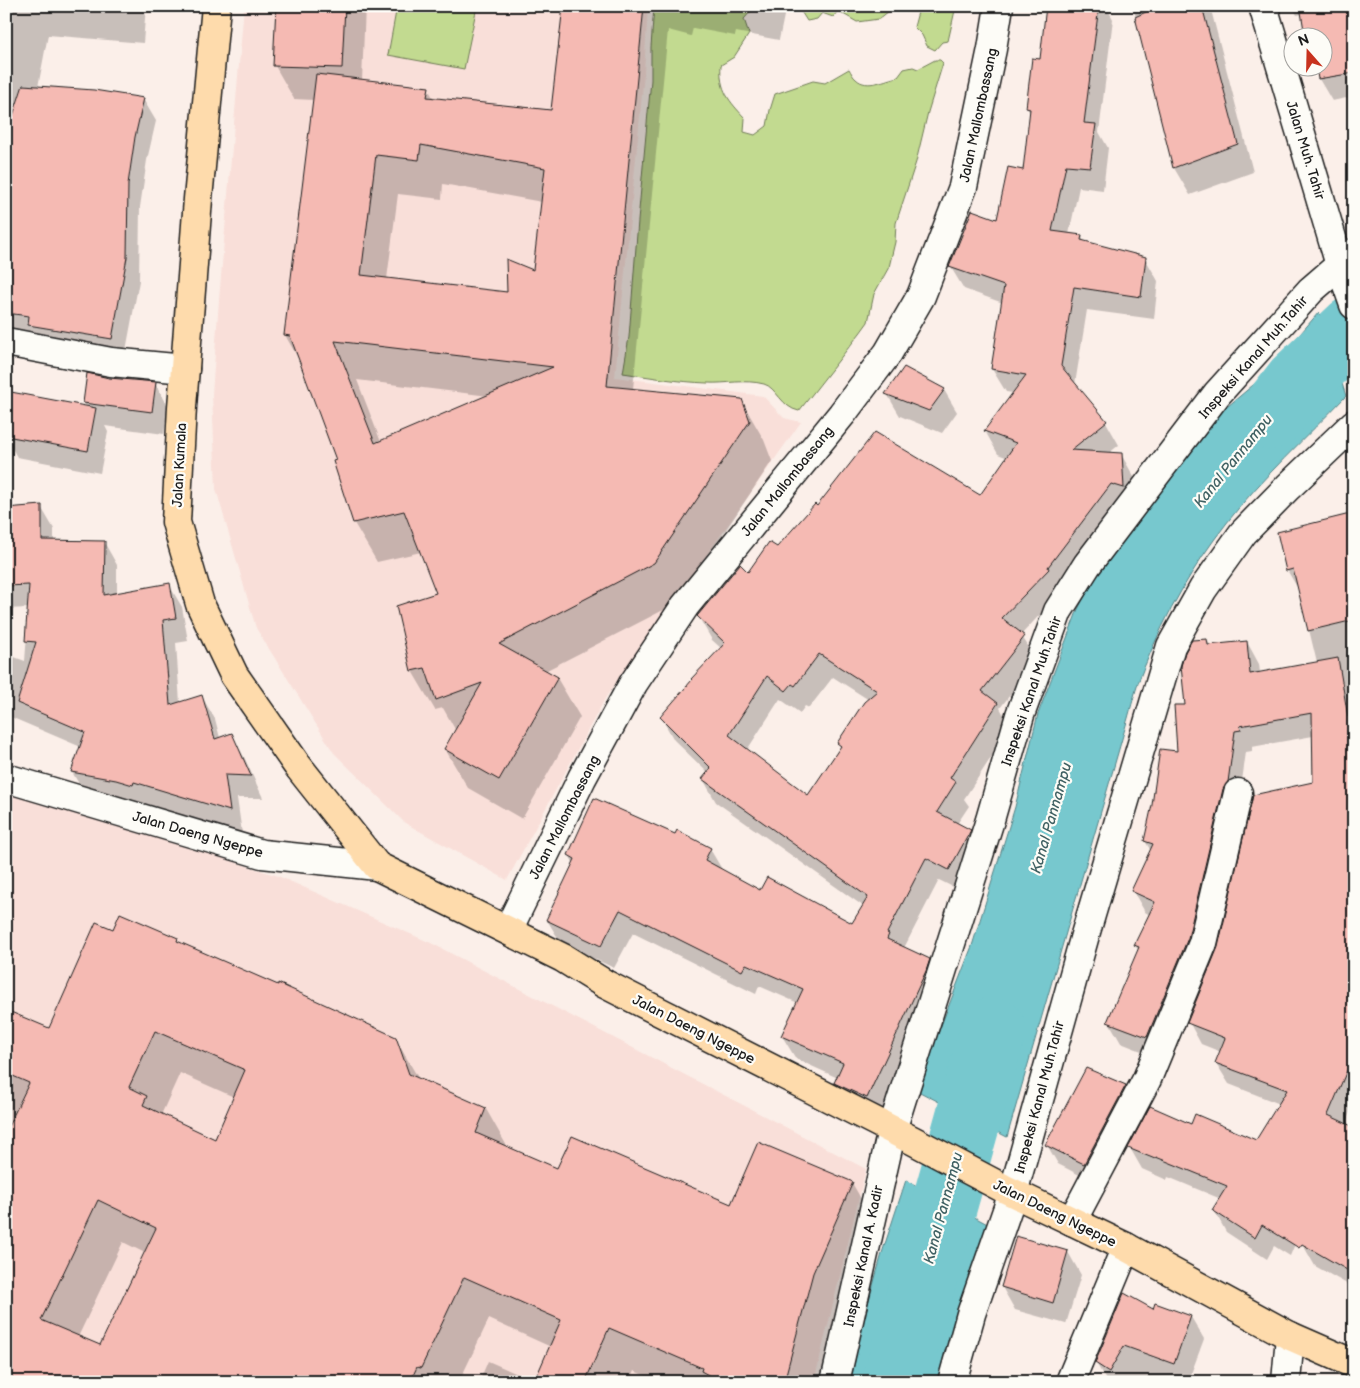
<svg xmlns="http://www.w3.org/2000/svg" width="1360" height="1388" font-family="'Balsamiq Sans',sans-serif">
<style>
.built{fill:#f9dfd9}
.green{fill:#c2da90;stroke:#6f7b56}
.water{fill:#77c8ce;stroke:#538387}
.shadow{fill:#0003;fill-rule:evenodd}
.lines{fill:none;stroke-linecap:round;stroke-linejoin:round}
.river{stroke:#77c8ce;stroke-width:66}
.building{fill:#f5bab3;stroke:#1c1c1c;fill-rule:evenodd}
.street-casing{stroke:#1c1c1c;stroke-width:31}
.secondary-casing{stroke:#1c1c1c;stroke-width:31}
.primary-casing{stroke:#1c1c1c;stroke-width:31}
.street{stroke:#fdfcf7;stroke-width:28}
.secondary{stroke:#fdfcf7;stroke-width:28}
.primary{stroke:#fedbac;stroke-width:28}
.labels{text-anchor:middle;stroke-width:4.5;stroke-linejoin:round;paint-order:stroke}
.street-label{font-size:14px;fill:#1c1c1c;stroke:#fdfcf7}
.water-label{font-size:15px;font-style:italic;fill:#406163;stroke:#fdfcf7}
</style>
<rect width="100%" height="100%" fill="#fbefe9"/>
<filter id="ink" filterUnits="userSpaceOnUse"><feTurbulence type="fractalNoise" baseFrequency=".02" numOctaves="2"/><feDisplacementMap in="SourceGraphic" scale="10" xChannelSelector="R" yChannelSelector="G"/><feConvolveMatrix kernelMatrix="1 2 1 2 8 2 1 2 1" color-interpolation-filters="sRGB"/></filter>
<g filter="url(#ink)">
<g class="built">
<polygon points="244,6 648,6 644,74 615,377 763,396 784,418 801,422 606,697 507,880 405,823 334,753 256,628 216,489 212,394 219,300"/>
<polygon points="6,788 278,876 431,943 866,1169 814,1382 6,1382"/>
</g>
<g class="green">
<polygon points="397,6 477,6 464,69 388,55"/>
<path d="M654,6h98v4l-8,9 5,15 -15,23 -13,8c-2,25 8,36 24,53l-1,14 11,3 12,-9 3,-16 5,-16 38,-13 12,2 24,-14c2,3 4,8 7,10 11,11 30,0 42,-2l6,-8 9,-2 5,2 17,-9h5l3,3 -15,49 -12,50 -20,61 -1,19 -6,25 -15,27 -6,28 -8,11 -61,78c-17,-3 -23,-24 -35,-27 -19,-5 -38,0 -57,-1 -28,-1 -57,-6 -84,-10l6,-36 9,-116 13,-141v-33z"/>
<polygon points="794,6 956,6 948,41 942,42 935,50 927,46 922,35 914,27 918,12 889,11 879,19 857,22 838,11 833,17 822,13 817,19 807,21 802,13"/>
</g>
<g class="water">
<path d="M1319,312l27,84c-40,42 -85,82 -120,128 -33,42 -60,90 -80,139 -8,17 -13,37 -18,55l-121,419 -91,-47 56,-144 43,-139 23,-93 40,-105 26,-48 99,-130 18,-19 44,-37z"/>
<polygon points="906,1180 991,1226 939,1382 846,1382 883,1250"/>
</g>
<g class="shadow">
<polygon points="6,6 146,6 143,43 48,35 38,87 143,99 156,121 147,160 140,207 139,281 124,361 6,333 6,111 9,94 6,93"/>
<path d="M277,6h88l-3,75 66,8 6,10 118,13 12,-102 -5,-1 -2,-3h229l-7,34 -43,-8 -1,4 -42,-8 -2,8 -23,-6 -35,359 108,11 23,40 8,21 -95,142 -132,68 12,7 23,39 -58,102 -54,-31 -23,-39 11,-18 -13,-23 -8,2 -23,-39 -15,-64 41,-13 -17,-42 -44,10 -23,-39 -16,-63 -36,-95 -17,-30 29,-235 -20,-1 -19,-33zM443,184l99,18 -8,69 -26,22 -121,-14 11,-85 44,5zM357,380l132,16 -108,46z"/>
<path d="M1048,6h58l7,13 -14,113 9,16 -5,42 -24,-3 -10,47 12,2 4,7 60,15 13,23 -4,38 -67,-9 -12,74 31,38 13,23 -10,8 12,1 13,23 3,33 -116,125 16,25 -37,48 11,19 -47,72 5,7 -12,18 13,6 13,24 -20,38 -24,-12 -35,68 25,12 13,23 -61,137 -32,-14 -13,-23 2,-5 -42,-19 -14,-23 16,-33 -39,-17 -3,8 -123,-61 -19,35 -53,-25 -14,-23 27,-56 -5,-9 107,-19 34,13 13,22 38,21 91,32 11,-18 -147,-104 -13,-23 5,-6 -34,-33 -13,-23 61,-68 -10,-9 -14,-24 79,-67 40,-41 163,-11 28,-39 -10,-4 -13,-23 28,-38 -7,-1 -14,-23 11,-66 -39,-14 -14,-23 48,-45 26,-49 7,-58 -4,-6 14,-47zM833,677l36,23 -31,43 3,5 -33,49 -61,-47 33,-51 20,14 5,-7 4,2z"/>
<polygon points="1133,6 1210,6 1253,172 1190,195 1174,168"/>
<polygon points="1292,6 1354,6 1354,112 1351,97 1332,101 1319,79 1317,68 1322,68 1322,38 1307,38 1303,14 1297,15"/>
<polygon points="1354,137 1354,158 1347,138"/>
<polygon points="109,379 155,383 168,406 164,434 105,426 108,432 100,473 17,457 6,438 6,424 87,408 84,403"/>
<polygon points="944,390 957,412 942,433 900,416 887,394"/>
<polygon points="41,507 54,529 54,541 104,542 117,565 117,594 169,585 182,607 188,641 176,643 180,703 202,697 215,719 220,738 231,734 244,757 263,798 237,798 242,833 147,804 146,807 85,794 72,772 81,747 6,715 6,654 25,661 29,608 6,609 6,509"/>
<polygon points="1354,514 1354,1103 1290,1256 1274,1246 1267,1259 1226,1232 1214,1210 1221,1199 1168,1177 1167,1180 1142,1169 1130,1148 1192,1125 1257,1141 1280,1104 1229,1084 1216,1063 1221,1052 1201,1044 1189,1022 1314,783 1313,736 1252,747 1252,751 1246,752 1239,803 1159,1058 1121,1043 1109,1022 1139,951 1135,945 1150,915 1145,912 1133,891 1151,851 1145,841 1179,752 1187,706 1207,640 1210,646 1247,642 1259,664 1260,673 1317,663 1300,592 1287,570"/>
<path d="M114,931l63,8 3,5 215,94 25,43 66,28 22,39 50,22 174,36 120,-23 25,43 -40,91 -17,65h-160l-26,-11 -5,11h-93l15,-35 -62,-28 -30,63h-453v-370l43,17zM180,1073l54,24 -19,43 -54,-25zM123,1242l22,11 -45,94 -22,-10z"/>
<polygon points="1125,1086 1136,1105 1095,1183 1058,1164 1047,1145"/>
<polygon points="1354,1162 1354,1288 1315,1266 1302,1243"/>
<polygon points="1016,1238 1068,1252 1081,1275 1066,1324 1015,1310 1002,1287"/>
<polygon points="1154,1311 1191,1317 1204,1339 1188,1382 1107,1382 1096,1363"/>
<polygon points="488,1361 536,1382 479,1382"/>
</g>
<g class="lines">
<g class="river">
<polyline points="1270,417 1297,382 1354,328"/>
<polyline points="895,1382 993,1030"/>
</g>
</g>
<g class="building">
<polygon points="276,6 345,6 342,68 273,66"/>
<path d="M563,6h81l-37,380 135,13 8,22 -96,142 -155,81 59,33 -59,103 -55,-31 38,-66 -46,17 -11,-32 -14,3 -15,-65 40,-13 -32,-82 -51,12 -20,-62 3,-1 -46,-124 -6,-1 32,-261 113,13 -2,10 124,13zM421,145l124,23 -12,102 -27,-11 1,33 -146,-17 15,-120 43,5zM335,341l218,26 -178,76z"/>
<path d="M1046,6h53l-15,117 12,1 -6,43 -24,-2 -14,66 30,4 -1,5 65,17 -5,40 -67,-10 -13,79 46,55 -36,29 51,3 2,35 -13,-4 -63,83 1,2 -47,49 23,18 -43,55 16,12 -48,75 6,4 -19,30 34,18 -22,40 -23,-12 -39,75 2,1 -2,5 43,20 -4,12 -59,127 -33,-15 9,-20 -62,-27 22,-47 -57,-25 -4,7 -122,-61 -19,36 -55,-26 29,-61 -7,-4 26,-57 81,36 2,-4 34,18 -6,12 55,30 7,-13 85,46 16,-26 -166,-118 9,-11 -51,-51 32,-37 -1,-1 34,-36 -28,-27 1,-1 42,-51 8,8 21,-30 8,5 38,-43 2,2 58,-74 105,63 36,-52 -32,-12 42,-56 -35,-6 13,-83 -55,-19 23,-57 25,9 11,-52 15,3 7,-61 -4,-1 6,-50 8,1zM819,654l58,37 -13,11 -27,41 4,3 -33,49 -79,-60 38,-59 19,15 6,-7 3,2z"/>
<polygon points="1159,6 1202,6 1238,144 1173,168 1135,17"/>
<polygon points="1300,6 1354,6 1354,73 1318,79 1316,68 1322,68 1322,38 1305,36"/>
<polygon points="23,85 94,90 144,98 135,137 128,184 127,257 112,339 28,325 29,316 6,313 6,137"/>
<polygon points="904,367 945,389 929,411 885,394"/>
<polygon points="87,373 109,378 156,382 152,412 83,403"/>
<polygon points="11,392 96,408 88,451 6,436 6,417"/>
<polygon points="42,505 42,540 105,541 104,595 170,583 176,618 163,620 170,705 202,695 215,739 232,733 251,776 225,775 230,811 134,782 133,785 116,780 71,772 85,732 17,703 36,642 25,641 29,585 6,586 6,508"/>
<polygon points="1354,513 1354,620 1308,631 1293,569 1286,571 1277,532"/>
<polygon points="1207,639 1208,645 1247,641 1250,674 1338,658 1348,717 1354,717 1354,1054 1328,1115 1354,1127 1354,1274 1302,1244 1299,1248 1262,1225 1255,1238 1212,1210 1227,1186 1156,1157 1155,1159 1128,1148 1150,1106 1191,1124 1195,1114 1256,1140 1287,1090 1215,1063 1225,1038 1187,1023 1218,947 1253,795 1313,782 1312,713 1240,726 1241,730 1235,731 1228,782 1223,789 1188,938 1147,1037 1107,1022 1139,947 1134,945 1155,902 1131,891 1153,844 1144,841 1152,805 1160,749 1177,751 1174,705 1185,705 1181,666 1185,652 1192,640"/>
<path d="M120,913l58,25 -1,3 101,44v-2l118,54 13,37 77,34 -10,25 81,35 15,-32 159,68 27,-62 95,40 -40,91 -29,109h-63l-20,-11 1,-3 -93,-40 -24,54h-51l27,-62 -97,-43 -43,91 -4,-1 -7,15h-404v-251l23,-48 -23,-10v-63l43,18 47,-106 17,7zM155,1031l90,39 -30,69 -72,-34 4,-9 -18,-9zM98,1200l58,28 -56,117 -59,-25z"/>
<polygon points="1086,1068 1126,1085 1084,1164 1045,1145"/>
<polygon points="1016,1236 1068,1251 1053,1303 1001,1287"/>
<polygon points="1124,1293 1153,1309 1155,1303 1191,1316 1174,1364 1124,1346 1109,1372 1095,1363"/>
</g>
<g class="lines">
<g class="street-casing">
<g id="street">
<polyline points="6,342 111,362 185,369"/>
<polyline points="508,930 582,778 633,684 685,606 842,414 888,353 921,296 963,187 992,49 999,6"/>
<polyline points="1072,1221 1147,1079 1203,943 1238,793"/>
<polyline points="835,1382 892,1130 990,820 1020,715 1058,611 1087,565 1217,394 1311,290 1354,253"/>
<polyline points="952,1382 971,1314 1013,1193 1085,935 1171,646 1203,589 1243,533 1288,487 1354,424"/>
<polyline points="1070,1382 1126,1247"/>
</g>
</g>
<g class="secondary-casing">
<g id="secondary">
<polyline points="1263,6 1340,265 1354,305"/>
<polyline points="6,778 262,854 377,866"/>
<polyline points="1286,1382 1290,1336"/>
</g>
</g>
<g class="primary-casing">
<polyline id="primary" points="216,6 198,199 182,407 176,522 200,604 234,675 297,765 377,866 563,958 605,984 912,1140 1003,1188 1126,1247 1290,1336 1354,1364"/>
</g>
<use href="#street" class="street"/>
<use href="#secondary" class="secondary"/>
<use href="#primary" class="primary"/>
</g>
</g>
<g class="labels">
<g class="street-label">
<text transform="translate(978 115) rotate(-78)" y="5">Jalan Mallombassang</text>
<text transform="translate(1306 150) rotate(73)" y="5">Jalan Muh. Tahir</text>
<text transform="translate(1253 357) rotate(-49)" y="5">Inspeksi Kanal Muh.Tahir</text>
<text transform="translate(179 465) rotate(-87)" y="5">Jalan Kumala</text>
<text transform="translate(787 481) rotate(-51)" y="5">Jalan Mallombassang</text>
<text transform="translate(1031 691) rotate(-71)" y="5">Inspeksi Kanal Muh.Tahir</text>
<text transform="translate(564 817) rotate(-63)" y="5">Jalan Mallombassang</text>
<text transform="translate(198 834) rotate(16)" y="5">Jalan Daeng Ngeppe</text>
<text transform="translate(694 1029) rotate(27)" y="5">Jalan Daeng Ngeppe</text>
<text transform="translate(1039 1097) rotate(-75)" y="5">Inspeksi Kanal Muh.Tahir</text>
<text transform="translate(1055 1213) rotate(26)" y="5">Jalan Daeng Ngeppe</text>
<text transform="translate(863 1256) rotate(-78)" y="5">Inspeksi Kanal A. Kadir</text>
</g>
<g class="water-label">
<text transform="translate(1233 461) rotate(-51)" y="5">Kanal Pannampu</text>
<text transform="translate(1051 818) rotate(-74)" y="5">Kanal Pannampu</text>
<text transform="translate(943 1208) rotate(-75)" y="5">Kanal Pannampu</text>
</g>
</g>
<rect width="1360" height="1388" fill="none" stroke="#fdfcf7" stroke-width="25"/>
<rect x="12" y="12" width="1335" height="1363" fill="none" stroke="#1c1c1c" stroke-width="2" filter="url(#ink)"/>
<g transform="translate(1308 52) rotate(340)"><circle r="24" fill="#fdfcf7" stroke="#a3a29f"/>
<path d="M0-4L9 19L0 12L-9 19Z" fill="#c8321e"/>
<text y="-8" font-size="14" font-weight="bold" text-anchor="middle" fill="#1c1c1c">N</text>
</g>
</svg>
